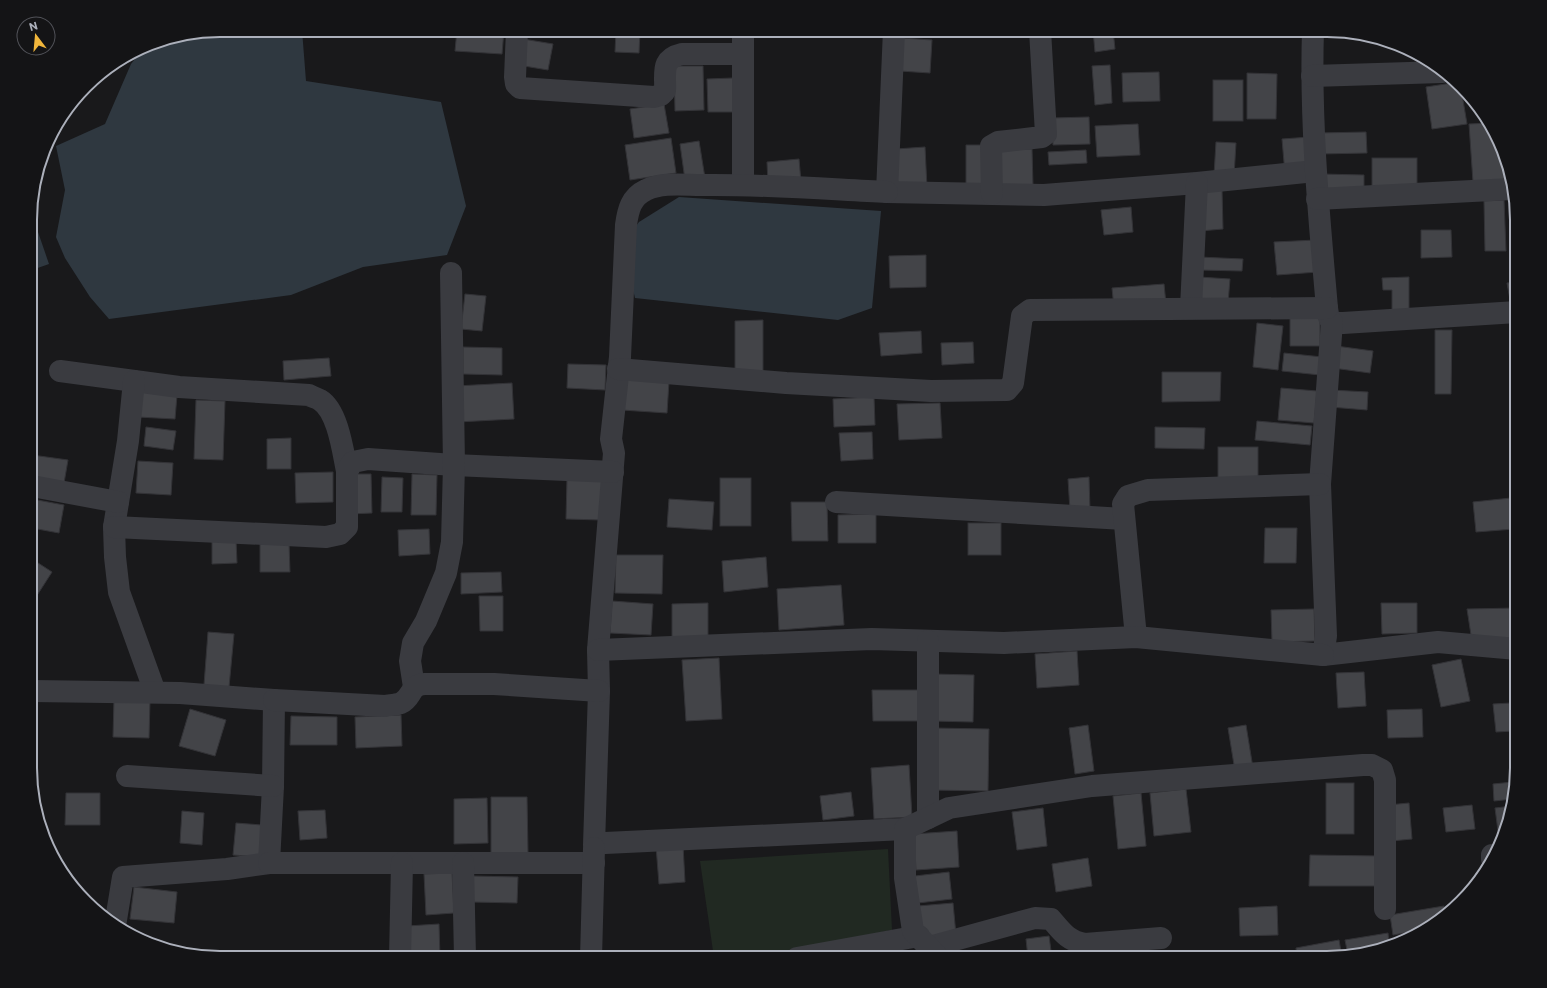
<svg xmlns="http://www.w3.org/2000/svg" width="1547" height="988" font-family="Commissioner,sans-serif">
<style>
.green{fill:#212922}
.water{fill:#2f3840}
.building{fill:#434448;stroke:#333337}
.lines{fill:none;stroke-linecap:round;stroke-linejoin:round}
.street{stroke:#3a3b40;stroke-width:22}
.rim{fill:none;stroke:#acb0bb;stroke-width:2}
</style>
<rect width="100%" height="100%" fill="#19191b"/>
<polygon class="green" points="888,849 892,930 751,958 714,958 700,861"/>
<g class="water">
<polygon points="220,30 302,30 306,81 441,102 466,206 447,255 363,267 291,295 109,319 90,297 65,258 56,237 65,190 56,146 105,124 131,64 145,46"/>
<polygon points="35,183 38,183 38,232 49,264 32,270 32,195"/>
<polygon points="679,197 881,211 872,308 838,320 635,298 632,285 630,234 639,222"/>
</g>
<g class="building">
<polygon points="457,30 504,30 502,54 455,51"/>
<polygon points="525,30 550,30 549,34"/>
<polygon points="616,30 640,30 639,53 615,52"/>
<polygon points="1093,30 1113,30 1115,49 1095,52"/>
<polygon points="902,38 932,40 930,73 900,71"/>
<polygon points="523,39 553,44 548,70 518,65"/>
<polygon points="1110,65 1112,103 1095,105 1092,66"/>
<polygon points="674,66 703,66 704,110 675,111"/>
<polygon points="1159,72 1160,101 1123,102 1122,73"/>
<polygon points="1247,73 1277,74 1276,119 1247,119"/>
<polygon points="733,78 734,112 708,112 707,79"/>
<rect x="1213" y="80" width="30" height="41"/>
<polygon points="1452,83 1462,94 1467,124 1432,129 1426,87"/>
<polygon points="664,104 669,133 634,138 630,109"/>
<polygon points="1089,117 1090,144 1053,145 1052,118"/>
<polygon points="1490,123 1492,125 1508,180 1473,182 1469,124"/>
<polygon points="1138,124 1140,155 1097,157 1095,126"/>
<polygon points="1366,132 1367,153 1319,154 1318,133"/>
<polygon points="1310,137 1313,172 1285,174 1282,139"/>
<polygon points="671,138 676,173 630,180 625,145"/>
<polygon points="699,141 705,178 685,180 680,144"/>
<polygon points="1216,142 1236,143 1234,176 1214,175"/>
<polygon points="966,145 986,145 987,188 966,189"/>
<polygon points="925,147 927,188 898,190 896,149"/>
<polygon points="997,149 1032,149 1033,186 997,187"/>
<polygon points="1086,150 1087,163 1049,165 1048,152"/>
<rect x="1372" y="158" width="45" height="31"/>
<polygon points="799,159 801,182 768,184 767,162"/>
<polygon points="1321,174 1364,175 1364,192 1321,191"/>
<polygon points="1222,190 1223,229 1200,231 1199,191"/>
<polygon points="1504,200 1506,251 1485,251 1484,201"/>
<polygon points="1131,207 1133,232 1104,235 1101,210"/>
<polygon points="1421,230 1451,230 1452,257 1421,258"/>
<polygon points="1316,240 1318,272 1277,275 1274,242"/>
<polygon points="926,255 926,287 890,288 889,256"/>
<polygon points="1199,257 1243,259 1242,271 1199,270"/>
<polygon points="1199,277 1230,279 1228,303 1197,301"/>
<polygon points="1409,277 1409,312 1392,312 1392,290 1383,290 1382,278"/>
<polygon points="1517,282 1517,310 1512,311 1507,283"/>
<polygon points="1164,284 1166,304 1114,308 1112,288"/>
<polygon points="465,294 486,296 482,331 461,329"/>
<polygon points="1320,317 1320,346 1290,346 1290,318"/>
<polygon points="763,320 763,375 735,375 735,321"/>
<polygon points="1257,323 1283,326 1278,370 1253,367"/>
<polygon points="1435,330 1452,330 1451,394 1435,394"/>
<polygon points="921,331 922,353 881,356 879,333"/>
<polygon points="973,342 974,363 942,365 941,343"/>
<polygon points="1336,346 1373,351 1370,373 1333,368"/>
<polygon points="463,347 502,348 502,375 463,374"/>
<polygon points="1284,353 1322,357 1320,375 1282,371"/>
<polygon points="329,358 331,376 284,380 283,361"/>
<polygon points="568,364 606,365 605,390 567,388"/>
<polygon points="1162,372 1221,372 1220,401 1162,402"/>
<polygon points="624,379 669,381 667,413 622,410"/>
<polygon points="512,383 514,419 458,422 456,386"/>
<polygon points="1281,388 1317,391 1314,423 1278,420"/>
<polygon points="1331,390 1368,392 1367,410 1330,407"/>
<polygon points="139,392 177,395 175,419 138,417"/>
<polygon points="874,397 875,425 834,427 833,399"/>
<polygon points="196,400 225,401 223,460 194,459"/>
<polygon points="940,403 942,438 899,440 897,404"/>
<polygon points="1257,421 1312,426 1310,445 1255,440"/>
<polygon points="146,427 176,431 173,450 144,446"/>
<polygon points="1155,427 1205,428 1204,449 1155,448"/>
<polygon points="872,432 873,459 841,461 839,433"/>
<polygon points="291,438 291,469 267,469 267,439"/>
<rect x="1218" y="447" width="40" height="34"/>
<polygon points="32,455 68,460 64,483 32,478"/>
<polygon points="138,461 173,463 171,495 136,493"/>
<polygon points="333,472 333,502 296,503 295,473"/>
<polygon points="349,474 371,474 372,513 350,514"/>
<polygon points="412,474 437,475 436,515 411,515"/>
<polygon points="382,477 403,478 402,512 381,512"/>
<polygon points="1089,477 1090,510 1070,511 1068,479"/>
<polygon points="567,478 602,478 601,520 566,519"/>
<rect x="720" y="478" width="31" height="48"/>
<polygon points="1511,498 1514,529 1476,532 1473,502"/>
<polygon points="32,499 64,505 59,533 32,528"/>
<polygon points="669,499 714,502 712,530 667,527"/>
<polygon points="791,502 827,502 828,541 792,541"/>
<polygon points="876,514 876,543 838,543 838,515"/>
<rect x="968" y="523" width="33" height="32"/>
<polygon points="1265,528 1297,528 1296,563 1264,563"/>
<polygon points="429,529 430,554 399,556 398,530"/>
<polygon points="212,540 236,540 237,563 212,564"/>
<polygon points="289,543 290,572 260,572 260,544"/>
<polygon points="616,555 663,555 662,594 615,593"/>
<polygon points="766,557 768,587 724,592 722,561"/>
<polygon points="32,559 52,572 36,597 32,594"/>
<polygon points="501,572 502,592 461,594 461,573"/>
<polygon points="841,585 844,625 779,630 777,589"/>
<polygon points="479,596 503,596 503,631 480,631"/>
<polygon points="612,601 653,604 651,635 610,633"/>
<polygon points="708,603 708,641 672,642 672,604"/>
<polygon points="1381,603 1417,603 1417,633 1382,634"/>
<polygon points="1517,608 1517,644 1471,635 1467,609"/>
<polygon points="1314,609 1315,641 1272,642 1271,610"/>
<polygon points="208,632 234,634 229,687 204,685"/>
<polygon points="1077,651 1079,685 1037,688 1035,654"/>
<polygon points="719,658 722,719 686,721 682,660"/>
<polygon points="1461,659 1470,701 1441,707 1432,665"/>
<polygon points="1364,672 1366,706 1338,708 1336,673"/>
<polygon points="933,674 974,675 973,722 932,721"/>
<polygon points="872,690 919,690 919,721 873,721"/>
<polygon points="114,699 150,700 149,738 113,737"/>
<polygon points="1511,703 1513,731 1496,732 1493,704"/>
<polygon points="190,709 226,720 215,756 179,746"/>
<polygon points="1422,709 1423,737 1388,738 1387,710"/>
<polygon points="401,715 402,746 356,748 355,717"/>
<polygon points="291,716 337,717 337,745 290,745"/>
<polygon points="1088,725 1094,771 1075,774 1069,728"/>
<polygon points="1246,725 1253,768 1235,771 1228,728"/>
<polygon points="933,728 989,729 988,791 931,790"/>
<polygon points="909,765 912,817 874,819 871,768"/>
<polygon points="1513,782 1514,793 1513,799 1494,801 1493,784"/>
<rect x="1326" y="783" width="28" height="51"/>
<polygon points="1186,789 1191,832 1154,836 1150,793"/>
<polygon points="851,792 854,816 823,820 820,796"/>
<polygon points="66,793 100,793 100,825 65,825"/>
<polygon points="1141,793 1146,846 1118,849 1113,796"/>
<polygon points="491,797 527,797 528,853 491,854"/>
<polygon points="487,798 488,843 454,844 454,799"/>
<polygon points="1409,803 1412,839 1391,841 1388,805"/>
<polygon points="1472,805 1475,829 1446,832 1443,808"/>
<polygon points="1512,806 1506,830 1498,831 1495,808"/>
<polygon points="1043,808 1047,846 1017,850 1012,812"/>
<polygon points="325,810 327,838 300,840 298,811"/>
<polygon points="182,811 204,813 202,845 180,843"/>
<polygon points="236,823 262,825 259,857 233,855"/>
<polygon points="957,831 959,867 916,870 914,834"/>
<polygon points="683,845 685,882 659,884 656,846"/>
<polygon points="1310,855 1379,856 1378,886 1309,886"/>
<polygon points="1088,858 1092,886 1056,892 1052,864"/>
<polygon points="949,872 952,899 918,903 915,876"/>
<polygon points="452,873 454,913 426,915 424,874"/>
<polygon points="472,876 518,877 517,903 471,902"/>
<polygon points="134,887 177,892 174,923 130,919"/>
<polygon points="953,903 956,935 921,938 918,906"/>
<polygon points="1277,906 1278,935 1240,936 1239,908"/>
<polygon points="1444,906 1444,912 1426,929 1393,935 1390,915"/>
<polygon points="439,924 440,958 408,958 407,926"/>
<polygon points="1388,933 1389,943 1348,955 1345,940"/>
<polygon points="1049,936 1052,958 1028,958 1026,939"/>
<polygon points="1339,940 1342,957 1297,958 1296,948"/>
</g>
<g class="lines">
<g class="street">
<path d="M517,30l-2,47 1,7 4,4 134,9 7,-2 4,-4c1,-18 -5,-32 17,-37h61"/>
<polyline points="743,30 743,185"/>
<polyline points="894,30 887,192 1044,195 1197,183 1315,171"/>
<path d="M1313,30c-3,93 6,186 14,278 2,13 2,15 16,15l174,-11"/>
<polyline points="1312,76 1442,72"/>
<path d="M887,192c-62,-3 -124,-8 -186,-7 -17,0 -39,-3 -55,5 -15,7 -18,20 -20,35l-6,132 -9,82 3,14 -16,197 1,41 -5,154 11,-2 300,-14"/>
<polyline points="992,194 991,146 998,142 1042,137 1046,134 1040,30"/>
<polyline points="1317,199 1511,189"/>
<polyline points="1191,308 1197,183"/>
<polyline points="1332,322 1320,484 1326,636 1323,655 1438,642 1517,649"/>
<polyline points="618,369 786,383 931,391 1007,390 1013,383 1022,316 1030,310 1327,308"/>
<path d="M60,371l119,16 130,8c3,2 8,3 11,5 18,11 23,52 27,71"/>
<polyline points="134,381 128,441 114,527 115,557 119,592 155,692"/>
<polyline points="32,486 118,502"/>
<polyline points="836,502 1124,519"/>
<polyline points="114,527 326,537 340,534 347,527 347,471 353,462 368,459 454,465 613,472"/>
<polyline points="1136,637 1123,504 1128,496 1148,490 1320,484"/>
<polyline points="598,650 872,639 1004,643 1136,637 1323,655"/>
<polyline points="414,687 410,661 413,643 426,621 446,573 452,542 454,465 451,273"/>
<polyline points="32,691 180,693 274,700 273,786 269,863 227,869 123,877 115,926"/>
<path d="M274,700l111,6c5,-1 11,-1 16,-3 12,-6 8,-18 24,-19h69l105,7"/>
<polyline points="127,776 273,786"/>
<polyline points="928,818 928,641"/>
<polyline points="1492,855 1492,859"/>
<polyline points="269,863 594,863"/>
<polyline points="463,863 465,958"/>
<path d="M929,947l106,-29 16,1c11,13 17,22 34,25l76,-6"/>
<polyline points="400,958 402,863"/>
<polyline points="591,958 594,848"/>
<polyline points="797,958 919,936"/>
<polyline points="939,958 913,931 905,878 905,829 949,808 1092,786 1363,765 1372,765 1382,770 1385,780 1385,909"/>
</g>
</g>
<path d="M0 0H1547V988H0ZM220 37H1327A183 183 0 0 1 1510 220V768A183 183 0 0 1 1327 951H220A183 183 0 0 1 37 768V220A183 183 0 0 1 220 37Z" fill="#141416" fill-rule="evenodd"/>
<path class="rim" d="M220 37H1327A183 183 0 0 1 1510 220V768A183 183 0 0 1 1327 951H220A183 183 0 0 1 37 768V220A183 183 0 0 1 220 37Z"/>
<g transform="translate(36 36) rotate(344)"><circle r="19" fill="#141416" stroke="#515258"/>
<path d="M0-3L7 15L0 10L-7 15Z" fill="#f1b63b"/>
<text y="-6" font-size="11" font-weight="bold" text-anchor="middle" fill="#acb0bb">N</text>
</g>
</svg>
